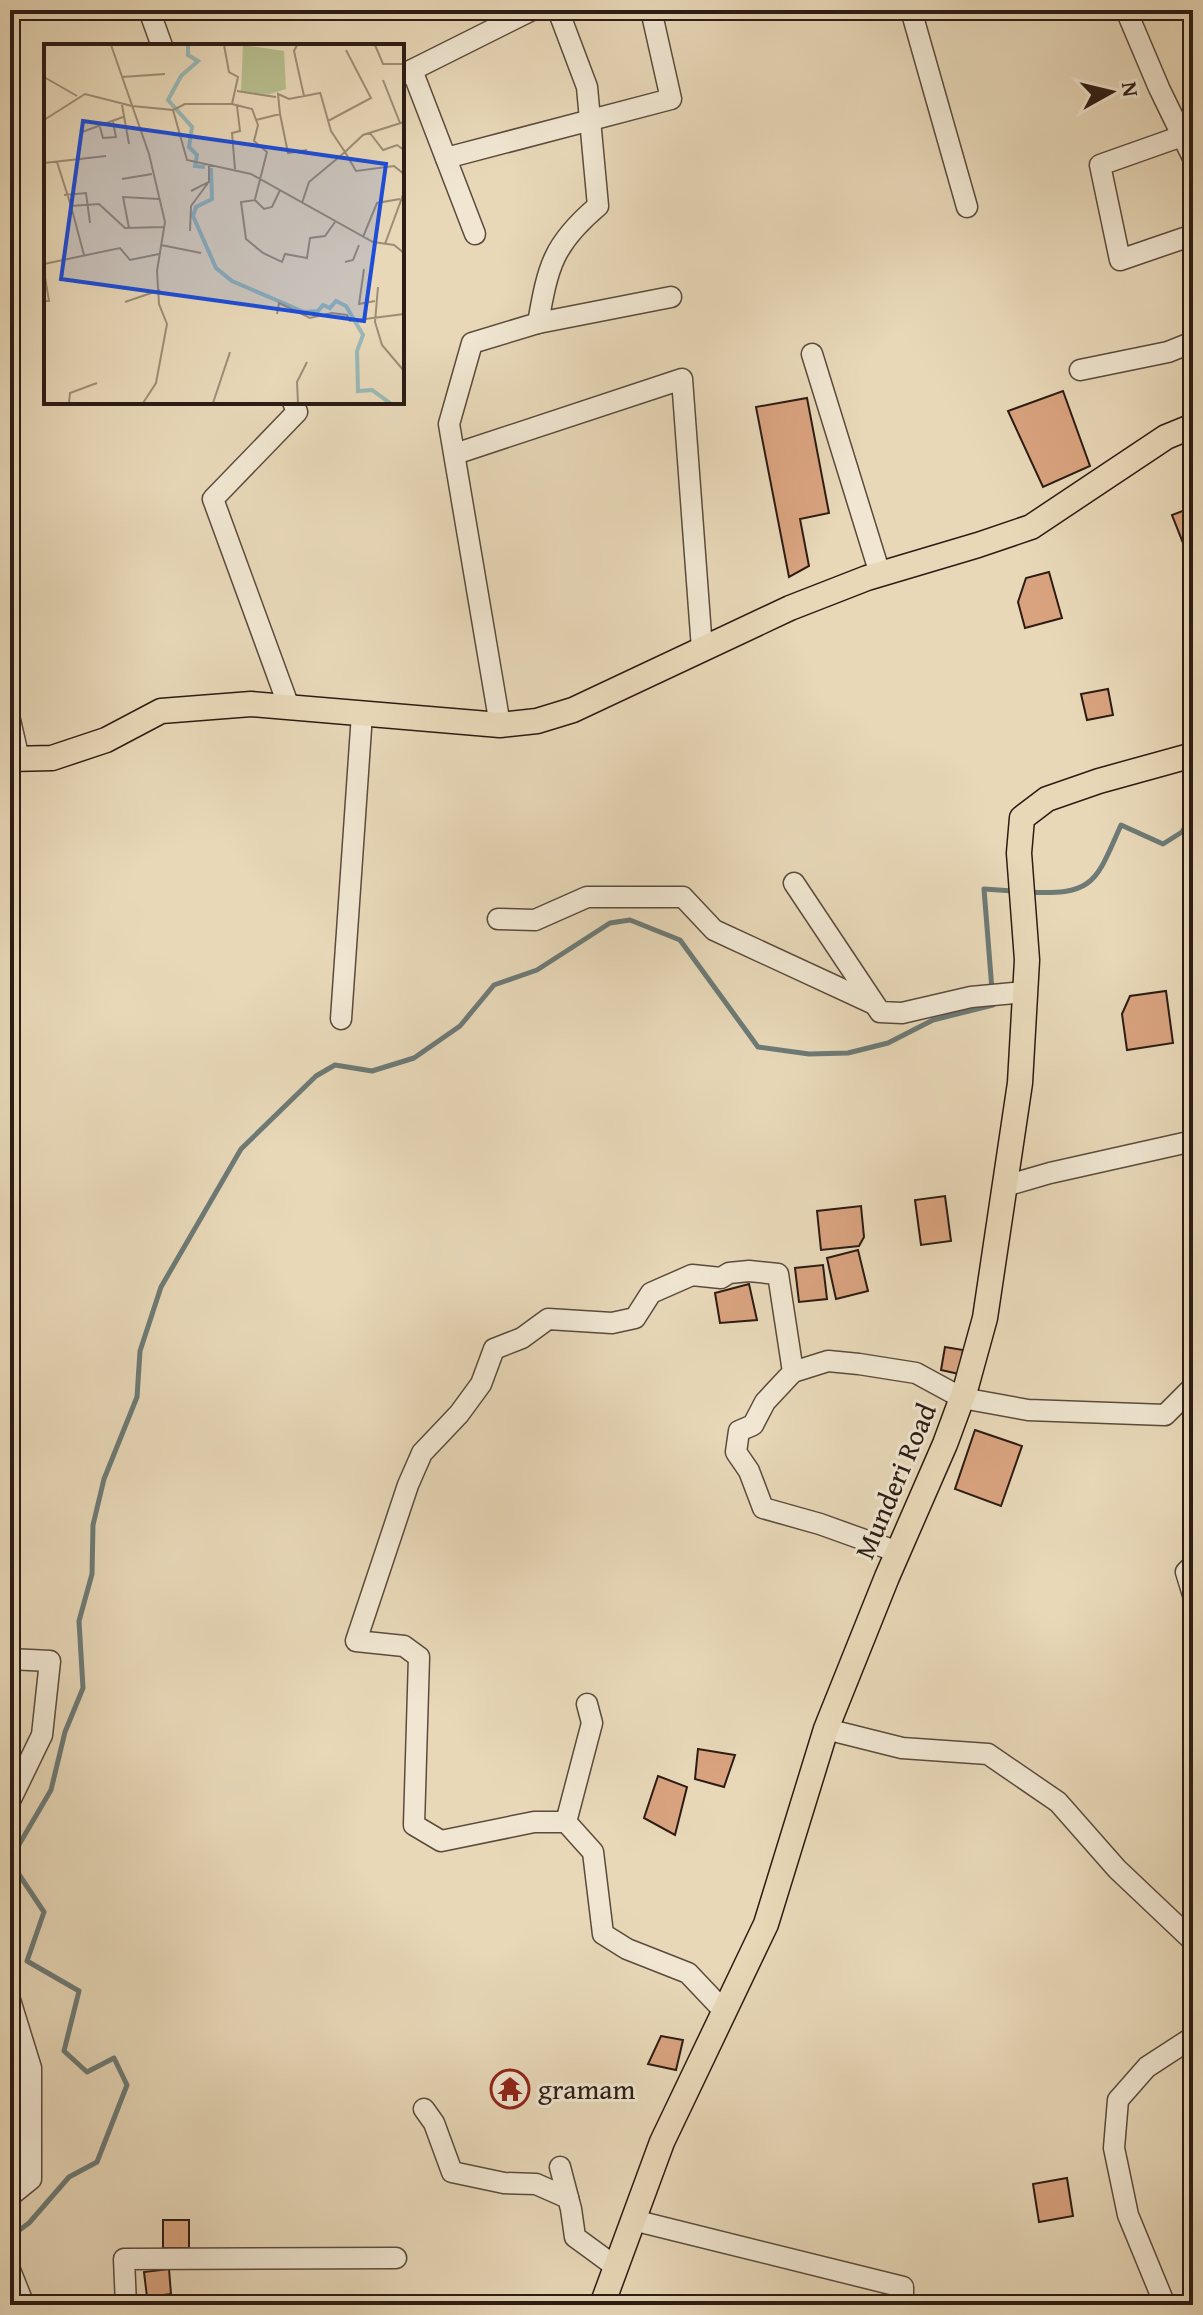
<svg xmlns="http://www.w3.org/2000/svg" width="1203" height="2315" font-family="'Gentium Book Plus',serif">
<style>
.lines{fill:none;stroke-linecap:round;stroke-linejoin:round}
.stream{stroke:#6d7a76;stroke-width:5}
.building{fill:#d9a37f;stroke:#2c1c14;stroke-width:2}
.minor-casing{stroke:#5b4b3d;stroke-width:23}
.major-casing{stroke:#2c1c14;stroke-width:27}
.minor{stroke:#f0e6d1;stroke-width:20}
.major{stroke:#e8d8b8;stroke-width:24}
.labels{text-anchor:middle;stroke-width:6;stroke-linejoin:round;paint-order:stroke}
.street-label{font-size:28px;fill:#2c1c14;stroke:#f0e6d1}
.poi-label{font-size:28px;fill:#2c1c14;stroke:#f0e6d1;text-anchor:start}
.inset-river{fill:none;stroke:#99b8b7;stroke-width:4}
.inset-road{fill:none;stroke:#9d8d76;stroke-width:2}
.view{fill:#1d4ed8;fill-opacity:0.15;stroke:#1d4ed8;stroke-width:4}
.inset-edge{fill:none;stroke:#2c1c14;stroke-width:4}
</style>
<rect width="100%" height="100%" fill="#e8d8b8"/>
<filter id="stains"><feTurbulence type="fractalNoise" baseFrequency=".0025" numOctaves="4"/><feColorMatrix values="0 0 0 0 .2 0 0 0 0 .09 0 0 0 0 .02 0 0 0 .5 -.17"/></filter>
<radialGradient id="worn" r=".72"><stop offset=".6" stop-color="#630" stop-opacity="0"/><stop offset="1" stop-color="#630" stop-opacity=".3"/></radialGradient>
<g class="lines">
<g class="stream">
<path d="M1027,892c68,4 69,-11 94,-67l42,19 19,-12 11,-18"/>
<polyline points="992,990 984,889 1013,891"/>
<polyline points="10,1860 51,1790 65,1732 83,1688 79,1621 92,1574 93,1525 104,1479 137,1397 140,1351 161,1287 241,1149 316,1076 335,1065 372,1071 414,1058 460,1026 494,985 537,970 610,923 630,920 680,940 758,1047 809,1054 848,1053 888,1043 933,1020 993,1005 992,1000"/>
<polyline points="10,1861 44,1912 27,1961 79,1991 64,2051 87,2072 114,2058 127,2085 97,2162 69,2177 29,2223 10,2237"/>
</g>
</g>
<g class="building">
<polygon points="1063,391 1090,466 1043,487 1008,411"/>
<polygon points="807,398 829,513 800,519 809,566 789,577 756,407"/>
<polygon points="1193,507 1193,562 1191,563 1172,515"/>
<polygon points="1049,572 1062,618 1025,628 1018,602 1026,578"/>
<polygon points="1108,689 1113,715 1087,720 1081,694"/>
<polygon points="1166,991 1173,1043 1127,1050 1122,1014 1130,996"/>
<polygon points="945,1196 951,1241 921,1245 915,1200"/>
<polygon points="861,1206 864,1237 859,1246 821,1250 817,1211"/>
<polygon points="858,1250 868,1291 836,1299 827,1258"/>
<polygon points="823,1265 827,1299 799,1302 795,1268"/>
<polygon points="749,1284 757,1320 720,1323 715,1293"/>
<polygon points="945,1347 963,1350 959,1374 941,1370"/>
<polygon points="975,1430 1022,1446 1001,1506 955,1489"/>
<polygon points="698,1749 735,1755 724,1787 695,1779"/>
<polygon points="658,1776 687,1787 675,1835 644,1818"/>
<polygon points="661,2036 683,2040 676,2070 648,2064"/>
<polygon points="1067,2178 1073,2216 1039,2222 1033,2184"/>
<rect x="163" y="2220" width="26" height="28"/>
<polygon points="169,2269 171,2294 147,2297 144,2272"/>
</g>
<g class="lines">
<g class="minor-casing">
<g id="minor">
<polyline points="149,10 162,46"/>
<polyline points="911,10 967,207"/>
<polyline points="1126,10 1159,88 1193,158"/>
<polyline points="412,70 475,234"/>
<polyline points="402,75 532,10"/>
<polyline points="1182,136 1100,165 1120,260 1193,235"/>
<polyline points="446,158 671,99 651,10"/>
<polyline points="538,323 671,297"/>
<polyline points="812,354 880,574"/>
<polyline points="1080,370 1168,352 1193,342"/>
<polyline points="455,454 682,379 702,649"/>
<polyline points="289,707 213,499 297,412 293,402"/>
<polyline points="10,720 19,759"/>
<path d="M500,725l-51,-301 23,-81 66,-20c10,-57 15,-79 60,-117l-11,-119 -29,-77"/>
<polyline points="794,883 880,1012 902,1013 971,997 1025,992"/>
<polyline points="498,919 535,920 587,897 683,897 714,930 874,1004"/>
<polyline points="341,1019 362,714"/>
<polyline points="1005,1186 1050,1173 1193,1141"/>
<polyline points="793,1372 828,1361 859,1364 916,1373 962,1398 1028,1410 1165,1415 1193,1387"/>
<polyline points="1193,1565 1186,1572 1193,1595"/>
<polyline points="10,1659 50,1661 42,1735 10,1801"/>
<polyline points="826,1729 902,1748 988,1754 1058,1802 1117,1869 1193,1941"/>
<polyline points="566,1822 592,1723 587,1704"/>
<polyline points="10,2000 31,2068 31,2179 10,2196"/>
<polyline points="724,2011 688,1973 627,1949 603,1934 593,1852 566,1822 534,1822 441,1841 414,1825 419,1657 404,1646 356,1641 408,1485 422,1453 459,1414 481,1384 494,1349 522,1338 548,1319 612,1323 635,1318 651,1293 692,1275 721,1278 729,1273 749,1271 778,1274 793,1372 765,1402 753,1425 739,1431 736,1452 749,1471 763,1508 820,1524 898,1552"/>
<polyline points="424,2109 434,2123 452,2172 504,2183 536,2184 568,2198"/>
<polyline points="560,2167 571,2209 575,2237 616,2267"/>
<polyline points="633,2220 903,2287 903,2305"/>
<polyline points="10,2270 24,2305"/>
<polyline points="126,2305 124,2259 396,2258"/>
<polyline points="1165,2305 1128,2215 1114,2148 1118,2100 1147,2067 1193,2037"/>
</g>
</g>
<g class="major-casing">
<g id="major">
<polyline points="10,759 52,758 106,740 161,711 251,704 500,725 537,721 573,710 790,608 867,578 978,545 1031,527 1166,437 1193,426"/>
<polyline points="602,2305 662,2142 766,1924 826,1729 887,1577 945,1444 966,1387 985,1318 1020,1083 1027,960 1019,853 1022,818 1047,799 1099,781 1193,755"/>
</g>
</g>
<use href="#minor" class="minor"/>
<use href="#major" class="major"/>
</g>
<defs>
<g id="temple-ring" transform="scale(2)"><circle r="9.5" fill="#f0e6d1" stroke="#8f2418" stroke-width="1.5"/><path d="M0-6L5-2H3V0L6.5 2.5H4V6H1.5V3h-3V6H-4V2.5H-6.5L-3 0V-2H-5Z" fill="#8f2418"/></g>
</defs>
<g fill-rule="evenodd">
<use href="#temple-ring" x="510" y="2089"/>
</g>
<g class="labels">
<g class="street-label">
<text transform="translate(895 1481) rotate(-67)" y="10">Munderi Road</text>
</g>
<g class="poi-label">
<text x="538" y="2099">gramam</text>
</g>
</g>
<g transform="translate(44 44)">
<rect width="360" height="360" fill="#e8d8b8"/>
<path d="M199,1l41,6 2,38 -16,5 -29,-2z" fill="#b7be8e"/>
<path class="inset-river" d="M144,1v10l10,6 -17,15 -13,24 24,27 -3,20 8,8 -2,11 10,1M167,124l1,31 -16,8 -3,9 23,52 16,13 72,31 14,-1 5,-6 7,3 6,-7 10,5 17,29 -6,16 1,40 14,-1 18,13"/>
<path class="inset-road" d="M67,1l38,109 16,68 -8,49 2,33 8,20 -11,59 -13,20M180,1l5,27 9,5 -6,27 20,5 6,16 -4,16 13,11 -12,47M253,1l-3,6 10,45M331,1l8,19h21M0,33l33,19M78,33l43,-3M339,36l17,43M193,47l39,6M276,48l11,39 14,21 18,-17 41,-13M78,61l7,39M88,62l41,4 14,50 64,14 122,68 21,3 10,8M129,66l12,-6h47M236,70l-2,-20 11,5 31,-6M0,76l41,-26 47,12M212,76l24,-6 8,39 19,-3M284,77l43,-23 -25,-48M56,83l3,11 13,-1 -3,-15M38,88l41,-15M326,89l13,17 14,-5 7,5M13,118l14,44 28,-2 26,24 40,-1M0,119l62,-7M191,125l-3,-36 8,-2 -3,-25M78,135l30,-5M236,146l-8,17 -8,2 -9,-9 -14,2 5,37 17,14 19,9 3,-8 22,4 3,-20 15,-2 10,-14M147,147l18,-9v-17M20,151l22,-2 4,30M258,159l7,-21 36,-30 11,19 38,-5 10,8M27,162l13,49M85,184l-6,-31 36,2M146,187l1,-25 17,-23M319,193l14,-34 23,-4M341,200l19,-52M117,201l40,8M301,218l8,-2 6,-15M0,220l76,-16 10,12 29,-6M320,225l-5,35 16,-3M0,227l5,30h-5M334,243l-3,35 7,23 22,26M81,258l35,-12M233,270l2,-11 31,15 22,-5 15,2 3,6 54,-7M25,359l1,-10 27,-10M169,359l17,-51M254,359l-1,-21 10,-20"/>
<path class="view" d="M39,77l303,43 -22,157 -303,-42z"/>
<rect width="360" height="360" class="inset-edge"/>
</g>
<rect width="1203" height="2315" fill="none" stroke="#e8d8b8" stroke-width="40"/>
<rect x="12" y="12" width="1179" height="2291" fill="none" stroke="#2c1c14" stroke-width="4"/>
<rect x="20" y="20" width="1163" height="2275" fill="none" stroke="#2c1c14" stroke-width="2"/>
<g transform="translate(1111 92) rotate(82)" stroke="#f0e6d1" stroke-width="6" paint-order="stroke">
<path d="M0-6L14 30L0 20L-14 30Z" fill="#2c1c14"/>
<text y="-12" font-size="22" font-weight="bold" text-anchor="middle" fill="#2c1c14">N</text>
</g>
<rect width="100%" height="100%" filter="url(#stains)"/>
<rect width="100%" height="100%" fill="url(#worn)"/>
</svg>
